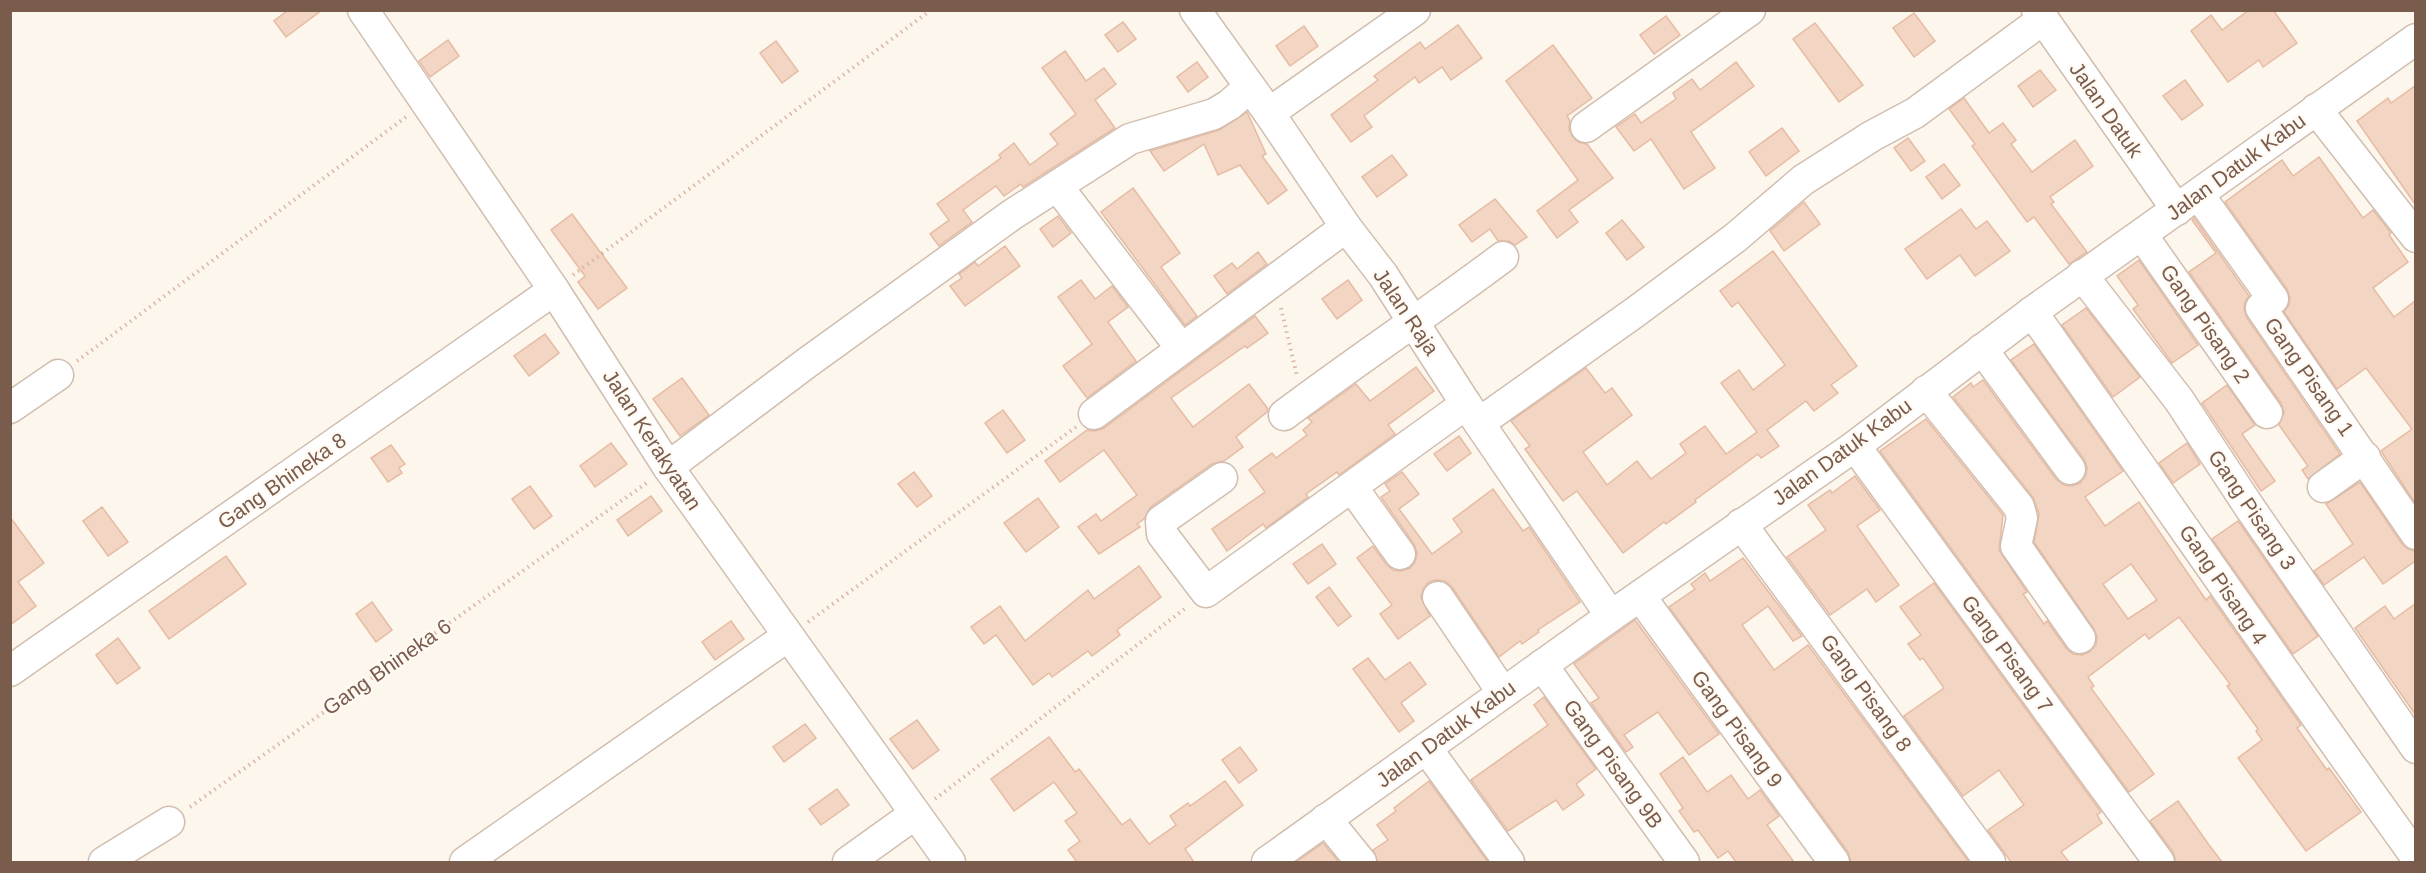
<svg xmlns="http://www.w3.org/2000/svg" width="2426" height="873" font-family="Arial,sans-serif">
<style>
.building{fill:#f3d5c3;stroke:#e6bba3;stroke-width:1.5;fill-rule:evenodd}
.lines{fill:none;stroke-linecap:round;stroke-linejoin:round}
.minor-casing{stroke:#d1beb0;stroke-width:33}
.path{stroke:#d9b8a5;stroke-width:4;stroke-dasharray:1.5 4.5;stroke-linecap:butt}
.minor{stroke:#fff;stroke-width:30}
.labels{text-anchor:middle;stroke-width:4.5;stroke-linejoin:round;paint-order:stroke}
.street-label{font-size:21px;fill:#7a5c4d;stroke:#fffaf3}
</style>
<rect width="100%" height="100%" fill="#fdf6ec"/>
<g class="building">
<polygon points="288,10 322,10 286,37 274,21"/>
<polygon points="2249,10 2273,10 2297,43 2263,67 2259,60 2228,82 2191,31 2211,15 2222,30"/>
<polygon points="1914,13 1935,41 1914,57 1893,28"/>
<polygon points="1666,16 1680,35 1654,54 1640,35"/>
<polygon points="1123,22 1136,39 1118,52 1105,35"/>
<polygon points="1815,23 1863,85 1839,102 1793,39"/>
<polygon points="1458,25 1482,58 1451,80 1442,67 1419,83 1415,77 1364,116 1372,127 1351,142 1331,115 1378,80 1374,76 1420,42 1425,49"/>
<polygon points="1304,26 1318,46 1290,66 1276,46"/>
<polygon points="448,40 459,56 430,77 419,61"/>
<polygon points="776,41 798,71 782,83 760,53"/>
<polygon points="1553,45 1592,98 1567,116 1570,121 1569,129 1572,136 1578,142 1587,144 1613,178 1569,210 1578,222 1557,238 1537,211 1578,180 1506,81"/>
<polygon points="1065,51 1086,81 1104,68 1116,84 1095,100 1115,128 1023,187 1021,184 1004,196 996,186 963,210 972,222 939,246 930,234 949,220 937,204 1001,158 999,155 1014,143 1030,165 1058,144 1050,134 1076,114 1042,68"/>
<polygon points="1197,62 1208,77 1188,92 1177,77"/>
<polygon points="1736,62 1754,86 1691,132 1715,168 1684,189 1651,139 1634,151 1616,127 1635,114 1641,123 1676,99 1673,93 1692,79 1700,90"/>
<polygon points="2040,70 2056,90 2033,107 2018,86"/>
<polygon points="2185,80 2203,105 2182,120 2163,96"/>
<polygon points="2415,86 2415,204 2357,121 2388,98 2391,103"/>
<polygon points="1964,98 1989,133 2003,123 2016,140 2011,144 2032,172 2075,140 2093,166 2050,197 2054,202 2051,204 2087,252 2069,264 2034,217 2027,222 1972,146 1975,144 1949,109"/>
<polygon points="1247,112 1266,154 1262,156 1287,190 1268,204 1240,165 1218,175 1204,144 1164,171 1150,151 1219,130"/>
<polygon points="1782,128 1799,151 1766,176 1749,152"/>
<polygon points="1908,138 1925,161 1911,171 1894,148"/>
<polygon points="1392,155 1407,175 1377,197 1362,177"/>
<polygon points="2319,157 2363,218 2373,210 2391,233 2389,235 2408,262 2373,288 2394,317 2415,301 2415,503 2381,451 2412,429 2366,368 2337,389 2284,312 2289,305 2290,298 2287,289 2225,202 2282,160 2293,176"/>
<polygon points="1944,164 1960,185 1942,199 1926,177"/>
<polygon points="1133,188 1180,253 1161,267 1197,316 1185,325 1101,212"/>
<polygon points="1495,199 1527,237 1515,245 1509,241 1498,241 1490,229 1472,242 1459,225"/>
<polygon points="1804,202 1820,224 1784,251 1770,231"/>
<polygon points="1961,209 1976,229 1987,221 2010,251 1975,276 1960,255 1927,279 1905,249"/>
<polygon points="572,214 627,288 598,309 578,282 585,276 551,230"/>
<polygon points="1058,216 1071,233 1053,247 1040,229"/>
<polygon points="2194,218 2249,296 2245,302 2244,309 2247,318 2340,454 2308,479 2302,470 2308,466 2279,425 2284,412 2281,403 2189,272 2216,253 2192,220"/>
<polygon points="1622,220 1644,247 1627,260 1606,233"/>
<polygon points="1005,246 1020,266 965,306 950,286 962,278 959,274 975,262 978,266"/>
<polygon points="1773,251 1857,366 1831,385 1838,393 1814,411 1806,401 1767,430 1779,446 1761,458 1758,454 1695,500 1696,502 1666,524 1664,522 1623,553 1577,491 1563,501 1525,449 1530,446 1511,421 1586,368 1605,393 1612,388 1632,415 1583,452 1607,485 1637,461 1651,479 1686,453 1680,444 1705,426 1726,454 1757,432 1721,383 1739,370 1753,390 1785,365 1738,302 1732,307 1720,291"/>
<polygon points="1258,252 1267,264 1227,294 1214,276 1232,263 1237,269"/>
<polygon points="2139,260 2198,345 2172,363 2133,309 2138,305 2117,276"/>
<polygon points="1081,280 1095,299 1112,286 1128,307 1108,322 1136,361 1087,398 1063,366 1092,344 1058,297"/>
<polygon points="1348,280 1362,300 1337,319 1322,299"/>
<polygon points="2086,308 2140,377 2113,397 2062,325"/>
<polygon points="1255,316 1268,333 1247,348 1245,346 1171,398 1193,427 1249,384 1268,409 1267,412 1236,437 1243,447 1224,461 1212,464 1151,507 1144,519 1137,524 1140,527 1099,554 1078,527 1096,514 1101,521 1137,495 1104,450 1060,482 1045,461 1087,430 1095,431 1104,428"/>
<polygon points="545,334 559,353 529,376 514,356"/>
<path d="M2034,344l89,127 -38,26 20,29 34,-24 67,98 4,-4 91,129 -4,3 30,42 2,-2 32,44 -55,39 -68,-93 24,-18 -6,-9 2,-2 -31,-43 3,-2 -51,-67 -30,22 -4,-5 -57,43 6,9 -3,2 63,86 -25,18 -249,-341 46,-32 77,96 -4,35 28,42 -4,2 21,30 3,-3 19,27 7,6 9,1 7,-3 7,-7 1,-8 -3,-8 -60,-87 5,-28 -6,-17 -80,-100 18,-14 2,4 10,-7 73,99 8,6 8,1 8,-3 6,-8 1,-8 -3,-8 -73,-99zM2131,564l26,36 -29,19 -25,-35z"/>
<polygon points="1416,367 1434,391 1388,425 1395,434 1339,475 1337,472 1306,494 1308,497 1266,528 1263,524 1227,551 1212,529 1265,492 1249,470 1272,453 1276,458 1307,435 1303,430 1312,422 1308,418 1356,384 1370,401"/>
<polygon points="682,378 709,415 680,436 653,399"/>
<polygon points="2227,385 2255,425 2242,434 2275,481 2261,491 2202,403"/>
<polygon points="1003,410 1025,440 1007,453 985,423"/>
<polygon points="1459,436 1471,453 1447,471 1434,454"/>
<polygon points="611,443 627,464 595,487 580,466"/>
<polygon points="2187,443 2200,464 2173,483 2159,463"/>
<polygon points="391,445 405,464 399,468 402,473 388,482 371,458"/>
<polygon points="914,472 932,496 917,507 898,484"/>
<polygon points="1402,472 1419,494 1399,509 1432,554 1462,532 1453,519 1493,489 1523,531 1529,527 1580,602 1538,630 1539,632 1522,644 1520,641 1499,657 1452,587 1445,581 1436,580 1429,582 1423,589 1421,598 1430,616 1398,639 1380,614 1392,605 1357,558 1373,546 1386,564 1393,570 1401,571 1410,568 1415,562 1417,553 1414,544 1381,497 1390,491 1385,484"/>
<polygon points="1855,476 1880,510 1857,526 1899,585 1876,602 1867,589 1830,615 1787,557 1826,530 1808,505 1830,490 1832,493"/>
<polygon points="2360,482 2402,544 2408,549 2415,551 2415,561 2383,584 2364,557 2324,585 2314,571 2353,544 2326,504"/>
<polygon points="530,486 552,516 534,529 512,499"/>
<polygon points="651,496 662,511 628,536 617,520"/>
<polygon points="1038,498 1059,527 1026,552 1004,523"/>
<polygon points="102,507 128,542 108,556 83,521"/>
<polygon points="10,517 44,563 18,582 36,606 10,625"/>
<polygon points="2238,521 2318,636 2293,654 2212,539"/>
<polygon points="1322,544 1336,564 1308,584 1293,564"/>
<polygon points="226,556 246,584 169,639 149,611"/>
<polygon points="1743,558 1802,636 1793,641 1768,606 1742,625 1774,670 1808,645 1969,862 1851,862 1848,852 1669,607 1695,589 1691,584 1705,573 1710,581"/>
<polygon points="1139,566 1161,597 1117,630 1120,635 1092,656 1088,651 1052,677 1049,673 1033,685 996,635 984,644 971,627 1000,606 1025,641 1088,590 1094,599"/>
<polygon points="1934,583 2101,812 2097,815 2102,823 2061,852 2069,862 2011,862 1988,830 2024,805 1999,770 1963,796 1904,716 1944,688 1923,658 1920,660 1908,644 1921,635 1900,607"/>
<polygon points="1329,587 1351,616 1338,626 1316,597"/>
<polygon points="372,602 392,630 376,642 356,614"/>
<polygon points="2415,604 2415,714 2355,628 2385,606 2394,619"/>
<polygon points="1635,620 1719,734 1689,755 1658,712 1624,735 1633,747 1626,752 1591,703 1599,698 1574,664"/>
<polygon points="731,621 744,639 715,660 702,642"/>
<polygon points="118,638 140,668 117,684 96,655"/>
<polygon points="1368,658 1385,680 1410,662 1426,684 1401,703 1414,721 1399,732 1353,669"/>
<polygon points="1544,697 1596,769 1576,784 1584,795 1563,810 1556,800 1508,831 1471,780 1548,725 1534,705"/>
<polygon points="917,720 939,750 913,769 890,739"/>
<polygon points="805,724 816,738 784,762 773,747"/>
<polygon points="1049,737 1075,772 1079,769 1122,825 1130,819 1149,844 1176,825 1170,816 1188,803 1190,806 1225,781 1243,805 1185,849 1194,862 1077,862 1068,850 1080,841 1065,821 1077,813 1054,782 1014,811 991,779"/>
<polygon points="1240,747 1257,770 1239,783 1222,760"/>
<polygon points="1683,757 1707,792 1731,775 1748,799 1760,790 1779,816 1767,825 1794,862 1736,862 1728,851 1718,858 1698,830 1694,832 1679,811 1683,808 1660,774"/>
<polygon points="1429,781 1488,862 1378,862 1373,850 1388,840 1377,825 1396,811 1394,808"/>
<polygon points="837,789 849,805 821,825 809,809"/>
<polygon points="2178,801 2209,845 2222,862 2176,862 2173,852 2150,821"/>
<polygon points="1323,843 1339,862 1296,862"/>
</g>
<g class="lines">
<g class="minor-casing">
<g id="minor">
<polyline points="363,10 554,290 668,467 950,862"/>
<polyline points="1195,10 1269,113 1346,227 1383,275 1466,404 1611,616"/>
<polyline points="2037,10 2177,210"/>
<polyline points="2316,109 2416,237"/>
<polyline points="1269,113 1415,10"/>
<polyline points="1586,127 1750,10"/>
<polyline points="1058,187 1181,348"/>
<polyline points="2199,195 2273,299 2261,308 2416,534"/>
<polyline points="2142,235 2267,413"/>
<polyline points="2082,275 2179,400 2250,508 2416,748"/>
<path d="M2032,312c128,181 254,364 384,545"/>
<polyline points="1982,349 2070,469"/>
<polyline points="1926,391 2019,507 2022,518 2016,546 2080,638"/>
<polyline points="10,408 58,375"/>
<polyline points="1094,414 1346,227"/>
<path d="M1284,415c72,-54 147,-104 219,-158"/>
<polyline points="1479,423 1634,313 1735,238 1803,180 1872,136 1915,113 2042,20"/>
<polyline points="1855,446 2159,862"/>
<polyline points="668,467 808,362 1013,214 1130,139 1214,114 1229,105 1250,87"/>
<polyline points="1222,478 1161,521 1162,534 1206,592 1466,404"/>
<polyline points="1352,487 1400,554"/>
<polyline points="2323,487 2365,457"/>
<polyline points="1741,524 1990,862"/>
<polyline points="1640,596 1834,862"/>
<polyline points="1438,597 1503,693"/>
<polyline points="1542,665 1684,862"/>
<polyline points="10,671 554,290"/>
<polyline points="1427,749 1509,862"/>
<polyline points="1326,819 1361,862"/>
<polyline points="104,862 169,822"/>
<polyline points="465,862 788,636"/>
<polyline points="848,862 915,814"/>
<polyline points="1267,862 1611,616 1855,446 2032,312 2416,39"/>
</g>
</g>
<g class="path">
<polyline points="573,275 931,10"/>
<polyline points="1281,308 1297,376"/>
<polyline points="77,361 406,117"/>
<polyline points="808,622 1076,427"/>
<polyline points="935,799 1187,607"/>
<polyline points="190,807 648,482"/>
</g>
<use href="#minor" class="minor"/>
</g>
<g class="labels">
<g class="street-label">
<text transform="translate(2106 110) rotate(55)" y="7">Jalan Datuk</text>
<text transform="translate(2236 167) rotate(-36)" y="7">Jalan Datuk Kabu</text>
<text transform="translate(1406 312) rotate(56)" y="7">Jalan Raja</text>
<text transform="translate(2205 324) rotate(55)" y="7">Gang Pisang 2</text>
<text transform="translate(2309 377) rotate(55)" y="7">Gang Pisang 1</text>
<text transform="translate(652 440) rotate(57)" y="7">Jalan Kerakyatan</text>
<text transform="translate(1842 452) rotate(-36)" y="7">Jalan Datuk Kabu</text>
<text transform="translate(282 481) rotate(-35)" y="7">Gang Bhineka 8</text>
<text transform="translate(2252 510) rotate(56)" y="7">Gang Pisang 3</text>
<text transform="translate(2223 585) rotate(56)" y="7">Gang Pisang 4</text>
<text transform="translate(2007 654) rotate(54)" y="7">Gang Pisang 7</text>
<text transform="translate(387 667) rotate(-35)" y="7">Gang Bhineka 6</text>
<text transform="translate(1866 693) rotate(54)" y="7">Gang Pisang 8</text>
<text transform="translate(1737 729) rotate(54)" y="7">Gang Pisang 9</text>
<text transform="translate(1446 734) rotate(-36)" y="7">Jalan Datuk Kabu</text>
<text transform="translate(1613 764) rotate(54)" y="7">Gang Pisang 9B</text>
</g>
</g>
<rect width="2426" height="873" fill="none" stroke="#7a5c4d" stroke-width="24"/>
</svg>
